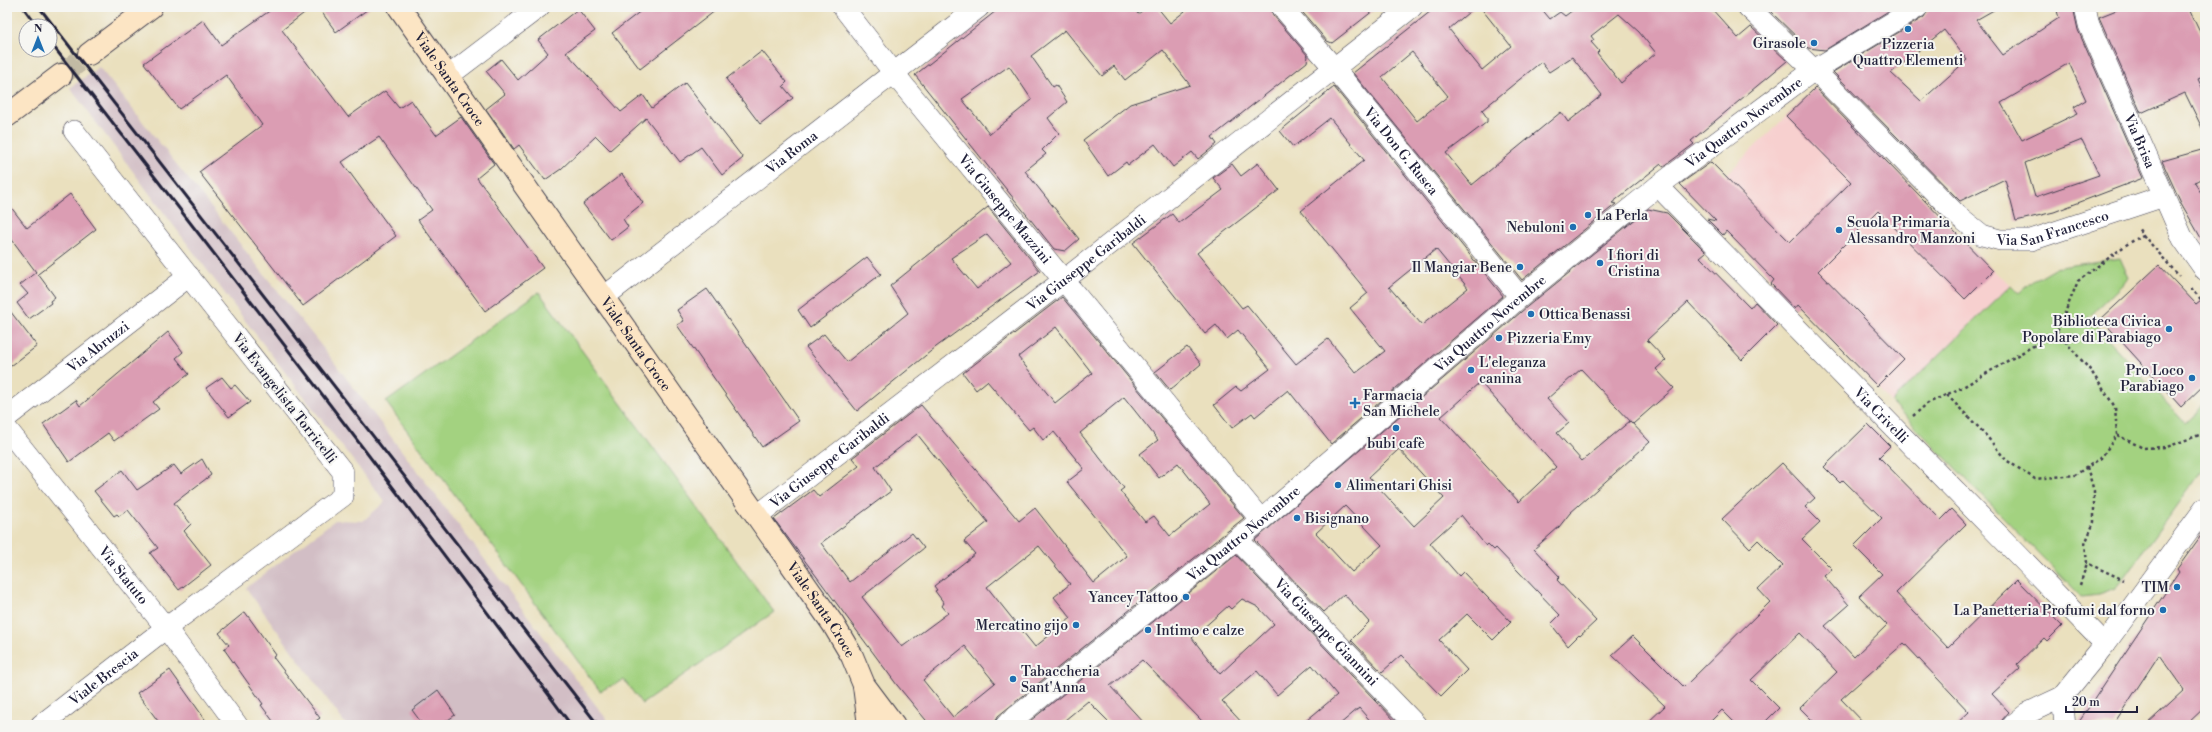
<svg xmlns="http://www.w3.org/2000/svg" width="2212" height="732" font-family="'Libre Bodoni',serif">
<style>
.built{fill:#f7d0cf}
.railway{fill:#d2bec5}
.green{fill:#a3d280;stroke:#627a5e}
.building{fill:#db9db3;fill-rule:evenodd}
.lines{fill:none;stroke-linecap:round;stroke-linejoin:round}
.secondary-tunnel{stroke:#c2baa4;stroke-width:22;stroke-dasharray:22 11;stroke-linecap:butt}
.street-casing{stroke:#403e4f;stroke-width:22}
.secondary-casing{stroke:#403e4f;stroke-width:24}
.path{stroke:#403e4f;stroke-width:2.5;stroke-dasharray:3 3;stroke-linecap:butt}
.street{stroke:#fff;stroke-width:21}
.secondary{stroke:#fce5c4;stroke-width:22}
.rail{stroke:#22223b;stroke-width:3}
.poi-dot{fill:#1f6fb2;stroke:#f6f6f2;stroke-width:1.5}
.labels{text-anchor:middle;stroke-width:4;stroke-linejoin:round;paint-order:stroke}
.poi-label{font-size:14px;fill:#22223b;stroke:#f6f6f2;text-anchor:start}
.street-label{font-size:14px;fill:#22223b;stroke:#f6f6f2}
</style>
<rect width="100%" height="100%" fill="#f6f6f2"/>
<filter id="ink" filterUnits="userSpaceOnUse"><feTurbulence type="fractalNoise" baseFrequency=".025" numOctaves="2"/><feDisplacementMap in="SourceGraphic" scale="8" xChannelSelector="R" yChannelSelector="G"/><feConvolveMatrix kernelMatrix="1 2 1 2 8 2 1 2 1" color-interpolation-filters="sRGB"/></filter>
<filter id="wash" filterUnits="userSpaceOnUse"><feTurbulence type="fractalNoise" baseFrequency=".012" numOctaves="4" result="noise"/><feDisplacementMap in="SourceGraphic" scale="16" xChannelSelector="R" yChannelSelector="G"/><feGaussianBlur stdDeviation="0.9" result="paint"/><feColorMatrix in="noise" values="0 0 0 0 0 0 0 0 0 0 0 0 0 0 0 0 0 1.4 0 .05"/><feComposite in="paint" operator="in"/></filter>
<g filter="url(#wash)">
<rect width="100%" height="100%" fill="#eae0be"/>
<polygon class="built" points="1814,89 1993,271 2011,285 1891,402 1685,189 1714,165 1725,176"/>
<polygon class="railway" points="99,67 327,353 611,725 346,725 246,588 335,520 363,521 385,502 247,323 70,88"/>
<g class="green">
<polygon points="2120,258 2129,278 2088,318 2185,423 2205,404 2205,466 2116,589 2099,595 2081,597 1891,402 2011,285 2019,293 2035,279 2054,268"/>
<polygon points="539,292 774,612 642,704 624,680 600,691 386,402"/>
</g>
<g id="blocks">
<g class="building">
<polygon points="275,7 312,7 282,30 348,117 385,91 399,108 411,100 436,135 461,117 494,164 477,178 543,268 485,311 418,220 432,210 379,137 342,162 396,236 303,306 199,172 262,125 226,75 179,109 144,63 203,20 221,45"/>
<polygon points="318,7 371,7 336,32"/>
<polygon points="646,7 720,7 640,69 612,33"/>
<path d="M1001,7h131l6,7 9,-7h10l13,16 20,-16h80l3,8 35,41 -1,6 -95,75 5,7 -19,15 -6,-7 -19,15 -18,-23 -27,21 -2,-3 -18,14 -25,-36 47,-36 60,-19 -27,-35 -38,30 -11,-14 -12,10 -37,-46 -34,26 22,31 3,-2 11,17 -19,16 11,15 -17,17 4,4 -21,17 54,68 -14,12 -11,-2 -139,-174zM1009,66l23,34 -42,34 -28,-35z"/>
<polygon points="1298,7 1378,7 1332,43 1327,41"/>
<path d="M1436,7h39l-26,22 33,41 29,-24 -31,-39h60l10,12 10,-7 5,4 12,-9h133l28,31 13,-11 36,34 -96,80 3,3 -31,23 -2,-3 -49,39 4,1 -94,76 -169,-207zM1619,14l20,18 17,21 -35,30 -24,-30 2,-2 -8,-9 3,-2 -3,-4zM1412,52l36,44 -31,25 -35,-44zM1572,57l30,38 -34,27 -7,-10 -89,73 -26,-32 41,-31v-4l-5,-8 59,-48 8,10z"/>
<polygon points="1774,7 1895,7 1825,50 1808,48 1770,11"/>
<path d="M1930,7h69l-23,13 27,35 56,-37 -3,-11h17l5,23 65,148 -89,34 -38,9 -11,-42 -45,22 -127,-129 91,-55zM1944,30l23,30 -46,41 -30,-28zM2069,63l17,37 -12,7 4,6 -56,27 -21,-37zM2082,140l17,35 -64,22 -10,-34z"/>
<polygon points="2124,7 2188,7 2205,43 2205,76 2198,79 2205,94 2205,134 2185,93 2141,113 2099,17"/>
<polygon points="578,9 595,31 566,52 621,112 643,95 652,108 685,83 743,158 722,175 701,147 680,162 646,118 610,150 596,136 561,169 545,180 519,145 514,149 486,109 505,94 486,71 501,59 518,80 548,53 538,40"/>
<polygon points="762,51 787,82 783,86 793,98 760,124 726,79"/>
<path d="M1334,87l169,209 -172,148 -43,-54 -33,27 -3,-4 -20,15 -18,-23 22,-18 5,4 29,-22 -32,-39 -11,9 -11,-14 -11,9 -72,-91 39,-29 7,9 44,-33 -10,-12 19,-14 9,12 17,-13 21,27 -82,63 45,55 5,-3 49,59 32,-25 28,34 29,-22 -35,-43 18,-15 -67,-82 63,-51 -34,-42 -37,29 -13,-16zM1436,249l32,39 -46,37 -33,-38z"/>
<polygon points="1815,88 1993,271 1965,299 1878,211 1818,271 1904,359 1877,386 1798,305 1795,309 1771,284 1774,280 1726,231 1723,235 1707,219 1716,221 1680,184 1711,162 1790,242 1851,182 1786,116"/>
<polygon points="2205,149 2205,178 2194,182 2205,199 2205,245 2181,203 2162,161"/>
<polygon points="622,174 643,203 623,219 628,227 611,240 583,204"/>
<polygon points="70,194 96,229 38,274 55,297 50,301 51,303 29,319 17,303 28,294 20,285 36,272 7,233 7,202 27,228"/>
<path d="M988,207l52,64 -104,76 -79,64 -51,-64 18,-13 23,28 61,-49 -18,-27zM987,234l24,28 -34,27 -26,-31z"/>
<path d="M1648,209l19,4 39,39 -6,5 50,51 5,-6 22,23 -35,35 -54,-58 -41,38 19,20 -10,9 18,19 -41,36 -52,-55 -34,30 22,24 -12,10 25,28 48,-40 20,21 -80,71 -11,14 -25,22 26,28 -3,3 39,41 -16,15 -1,-1 -11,11 -17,-22 9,-9 -64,-67 -2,2 -6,-6 -2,2 -25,-31 -31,28 29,33 4,-4 48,50 -18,18 -26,-26 -28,26 28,30 -26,26 -40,-41 -19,17 -31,-32 18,-18 -25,-28 -20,18 -69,-72 273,-234zM1480,382l76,85 -37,35 -78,-85zM1399,449l45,49 -30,28 -45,-49zM1345,506l37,39 -30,27 -36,-39z"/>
<polygon points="867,257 881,274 810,328 798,310"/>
<polygon points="2159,265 2196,304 2205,297 2205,384 2181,407 2101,319"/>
<polygon points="707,289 799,421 762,447 677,325 684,321 677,310"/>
<path d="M1062,297l182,221 -246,198 -4,9h-64l-33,-40 -123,-166 39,-29 6,7 40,-31 -7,-8 69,-53 98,116 16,-13 59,75 33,-27 -60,-74 17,-13 -30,-37 -11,8 -10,-13 -4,3 -42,-49 -11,9 -13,-17zM1056,327l36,46 -37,30 -37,-46zM1124,397l34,43 -18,14 19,24 19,-15 32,41 -40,32 -16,-20 -9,6 -25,-31 4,-3 -44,-55zM917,434l71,88 -24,19 11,13 -41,32 3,4 -2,1 9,12 -2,3 6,7 -46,34 -40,-50 62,-49 -12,-15 -62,49 -29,-39 70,-52 -16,-24zM1039,546l31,38 -16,13 17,21 -36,29 -48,-60zM965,646l30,37 -42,34 -30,-37z"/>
<polygon points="7,307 37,346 7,369"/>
<polygon points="168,332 183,352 176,358 189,374 153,402 159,409 114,441 108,433 69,462 43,424 76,400 80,406"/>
<polygon points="1187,347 1201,364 1170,390 1155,372"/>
<polygon points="222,377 231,388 235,385 250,402 229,417 206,388"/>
<polygon points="1868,424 1890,446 1879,457 1941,520 1952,509 1966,524 1896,593 1948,648 2017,580 2062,626 2047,641 2044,638 2017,664 2020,668 1992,694 2009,712 2002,720 2001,725 1955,725 1969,712 1904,643 1841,699 1866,725 1817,725 1800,708 1837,672 1800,633 1751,680 1779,708 1762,725 1737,725 1722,710 1707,725 1645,725 1665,706 1612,655 1633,636 1684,687 1770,602 1758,589 1783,565 1758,540 1750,548 1722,519 1782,463 1815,498 1805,507 1820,522 1802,539 1832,569 1824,576 1849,605 1825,626 1854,657 1887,625 1859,596 1882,574 1854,546 1882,518 1843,480 1840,483 1824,467"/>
<polygon points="202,459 211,475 174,503 191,524 184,531 211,565 179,590 150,553 158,548 128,510 119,516 117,514 114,516 94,491 122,470 137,490 174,465 181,474"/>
<polygon points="2205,530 2205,707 2186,725 2146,725 2184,690 2159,655 2113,725 2077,725 2179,572 2177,569"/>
<path d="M1236,555l163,170h-25l-15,-17 -20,17h-38l36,-30 -25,-30 -35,30 -20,-24 -35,30 22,24h-38l-64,-65 -32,26 36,39h-34l-24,-24 -29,24h-34zM1242,599l16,8 16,17 -54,50 -28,-36 36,-32 3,3z"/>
<polygon points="245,612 276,655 273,657 320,718 310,725 276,725 261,705 263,704 224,649 229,645 219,633"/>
<polygon points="170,670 209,725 161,725 137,693"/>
<polygon points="438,690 455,715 441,725 423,725 412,710"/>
</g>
</g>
</g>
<g filter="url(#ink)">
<use href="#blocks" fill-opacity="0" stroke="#403e4f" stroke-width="1"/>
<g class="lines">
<polyline class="secondary-tunnel" points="61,75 89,54"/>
<g class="street-casing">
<g id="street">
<path id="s1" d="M843,7l61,79 357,434"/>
<path id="s2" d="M1282,7l52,61 186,229"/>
<path id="s3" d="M1748,7l66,63 143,145 25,20 18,5h31l133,-44"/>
<path id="s4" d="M2085,7l4,18 94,214 22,31"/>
<polyline points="447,77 539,7"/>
<path id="s5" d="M1658,186l447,458"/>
<path id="s6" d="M604,297l375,-290"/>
<path id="s7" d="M7,417l182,-141"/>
<path id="s8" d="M7,429l159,199 71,97"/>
<path id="s9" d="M758,515l306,-235 348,-273"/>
<path id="s10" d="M1237,539l179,186"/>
<polyline points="2062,697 2065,725"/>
<path id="s11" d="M41,725l125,-97 177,-132v-24l-269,-341"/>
<path id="s12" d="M1006,725l255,-205 259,-223 138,-111 156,-116 104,-63"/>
<polyline points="2013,725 2028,713 2062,697 2105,644 2205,508"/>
</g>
</g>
<g class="secondary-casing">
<g id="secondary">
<path id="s13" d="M399,7l434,617 19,32 12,29 30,40"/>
<polyline points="89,54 151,7"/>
<polyline points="7,116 61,75"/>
<polyline points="864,686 869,725"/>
</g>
</g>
<g class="path">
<polyline points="2143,235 2179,276"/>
<polyline points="2191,288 2205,304"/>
<polyline points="1947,395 1984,433 2006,460 2035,479 2075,475 2101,458 2117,435 2115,407 2091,371 2057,332"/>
<polyline points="1913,416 1928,403 1963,387 2057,332 2078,281 2126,245 2143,235 2138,228"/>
<polyline points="2117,435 2143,448 2167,447 2202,434 2205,430"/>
<polyline points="2087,467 2094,491 2094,522 2085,544 2087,563 2124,580"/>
<polyline points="2080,585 2087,563"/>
</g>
<use href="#street" class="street"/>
<use href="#secondary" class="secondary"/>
<g class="rail">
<polyline points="23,7 37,26"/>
<polyline points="39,7 598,725"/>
<path d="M50,42c176,226 351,453 521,683"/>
</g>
</g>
</g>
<g class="poi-dot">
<circle cx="1908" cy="29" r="4"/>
<circle cx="1814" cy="43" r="4"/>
<circle cx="1588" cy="215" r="4"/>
<circle cx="1573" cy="227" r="4"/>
<circle cx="1839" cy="230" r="4"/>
<circle cx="1600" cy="263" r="4"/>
<circle cx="1520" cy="267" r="4"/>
<circle cx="1531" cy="314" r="4"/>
<circle cx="2169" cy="329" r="4"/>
<circle cx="1499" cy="338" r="4"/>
<circle cx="1471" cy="370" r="4"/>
<circle cx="2192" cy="378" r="4"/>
<path d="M1353 397h4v4h4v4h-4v4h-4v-4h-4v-4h4z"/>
<circle cx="1396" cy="428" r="4"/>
<circle cx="1338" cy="485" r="4"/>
<circle cx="1297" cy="518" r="4"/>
<circle cx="2177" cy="587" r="4"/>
<circle cx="1186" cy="597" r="4"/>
<circle cx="2163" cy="610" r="4"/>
<circle cx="1076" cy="625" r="4"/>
<circle cx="1148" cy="630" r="4"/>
<circle cx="1013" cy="679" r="4"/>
</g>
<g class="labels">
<g class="poi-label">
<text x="1806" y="48" text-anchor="end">Girasole</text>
<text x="1908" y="49" text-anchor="middle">Pizzeria<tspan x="1908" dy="16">Quattro Elementi</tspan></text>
<text x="1596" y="220">La Perla</text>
<text x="1847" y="227">Scuola Primaria<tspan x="1847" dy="16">Alessandro Manzoni</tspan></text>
<text x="1565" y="232" text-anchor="end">Nebuloni</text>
<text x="1608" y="260">I fiori di<tspan x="1608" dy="16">Cristina</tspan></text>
<text x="1512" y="272" text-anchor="end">Il Mangiar Bene</text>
<text x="1539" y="319">Ottica Benassi</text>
<text x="2161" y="326" text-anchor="end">Biblioteca Civica<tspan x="2161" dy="16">Popolare di Parabiago</tspan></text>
<text x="1507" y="343">Pizzeria Emy</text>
<text x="1479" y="367">L'eleganza<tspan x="1479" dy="16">canina</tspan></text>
<text x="2184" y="375" text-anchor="end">Pro Loco<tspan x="2184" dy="16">Parabiago</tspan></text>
<text x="1363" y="400">Farmacia<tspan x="1363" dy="16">San Michele</tspan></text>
<text x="1396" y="448" text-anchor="middle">bubi cafè</text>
<text x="1346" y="490">Alimentari Ghisi</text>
<text x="1305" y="523">Bisignano</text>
<text x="2169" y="592" text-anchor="end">TIM</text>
<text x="1178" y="602" text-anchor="end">Yancey Tattoo</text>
<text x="2155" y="615" text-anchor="end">La Panetteria Profumi dal forno</text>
<text x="1068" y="630" text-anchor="end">Mercatino gijo</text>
<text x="1156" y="635">Intimo e calze</text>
<text x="1021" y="676">Tabaccheria<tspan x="1021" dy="16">Sant'Anna</tspan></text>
</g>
<g class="street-label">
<text dy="5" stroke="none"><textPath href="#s13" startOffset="88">Viale Santa Croce</textPath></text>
<text dy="5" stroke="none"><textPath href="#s12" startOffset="953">Via Quattro Novembre</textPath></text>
<text dy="5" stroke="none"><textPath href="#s4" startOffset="145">Via Brisa</textPath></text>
<text dy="5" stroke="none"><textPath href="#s2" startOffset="187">Via Don G. Rusca</textPath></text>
<text dy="5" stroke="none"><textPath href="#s6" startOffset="237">Via Roma</textPath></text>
<text dy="5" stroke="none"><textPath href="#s1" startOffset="259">Via Giuseppe Mazzini</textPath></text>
<text dy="5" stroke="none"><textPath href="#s3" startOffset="400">Via San Francesco</textPath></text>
<text dy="5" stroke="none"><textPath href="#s9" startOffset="414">Via Giuseppe Garibaldi</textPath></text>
<text dy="5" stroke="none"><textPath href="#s12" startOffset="629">Via Quattro Novembre</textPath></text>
<text dy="5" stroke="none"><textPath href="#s13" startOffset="412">Viale Santa Croce</textPath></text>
<text dy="5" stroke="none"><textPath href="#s7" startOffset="115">Via Abruzzi</textPath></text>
<text transform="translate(285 398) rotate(52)" y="5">Via Evangelista Torricelli</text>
<text dy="5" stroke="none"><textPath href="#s5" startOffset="320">Via Crivelli</textPath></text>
<text dy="5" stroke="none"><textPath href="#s9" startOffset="90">Via Giuseppe Garibaldi</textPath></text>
<text dy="5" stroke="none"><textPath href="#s12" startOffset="305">Via Quattro Novembre</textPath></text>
<text dy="5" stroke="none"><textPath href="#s8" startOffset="187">Via Statuto</textPath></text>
<text dy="5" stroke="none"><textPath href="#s13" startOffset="736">Viale Santa Croce</textPath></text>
<text dy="5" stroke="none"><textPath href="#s10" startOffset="129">Via Giuseppe Giannini</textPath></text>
<text dy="5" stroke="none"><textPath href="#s11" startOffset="79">Viale Brescia</textPath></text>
</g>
</g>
<rect width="2212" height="732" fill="none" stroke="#f6f6f2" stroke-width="24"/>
<g transform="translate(38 38)"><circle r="19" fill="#f6f6f2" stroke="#a1a1a9"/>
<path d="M0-3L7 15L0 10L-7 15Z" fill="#1f6fb2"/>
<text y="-6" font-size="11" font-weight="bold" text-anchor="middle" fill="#22223b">N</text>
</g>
<path d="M2066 706v6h71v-6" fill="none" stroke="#22223b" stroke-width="2"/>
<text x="2072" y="706" font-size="12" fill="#22223b" stroke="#f6f6f2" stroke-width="3" paint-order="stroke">20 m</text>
</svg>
